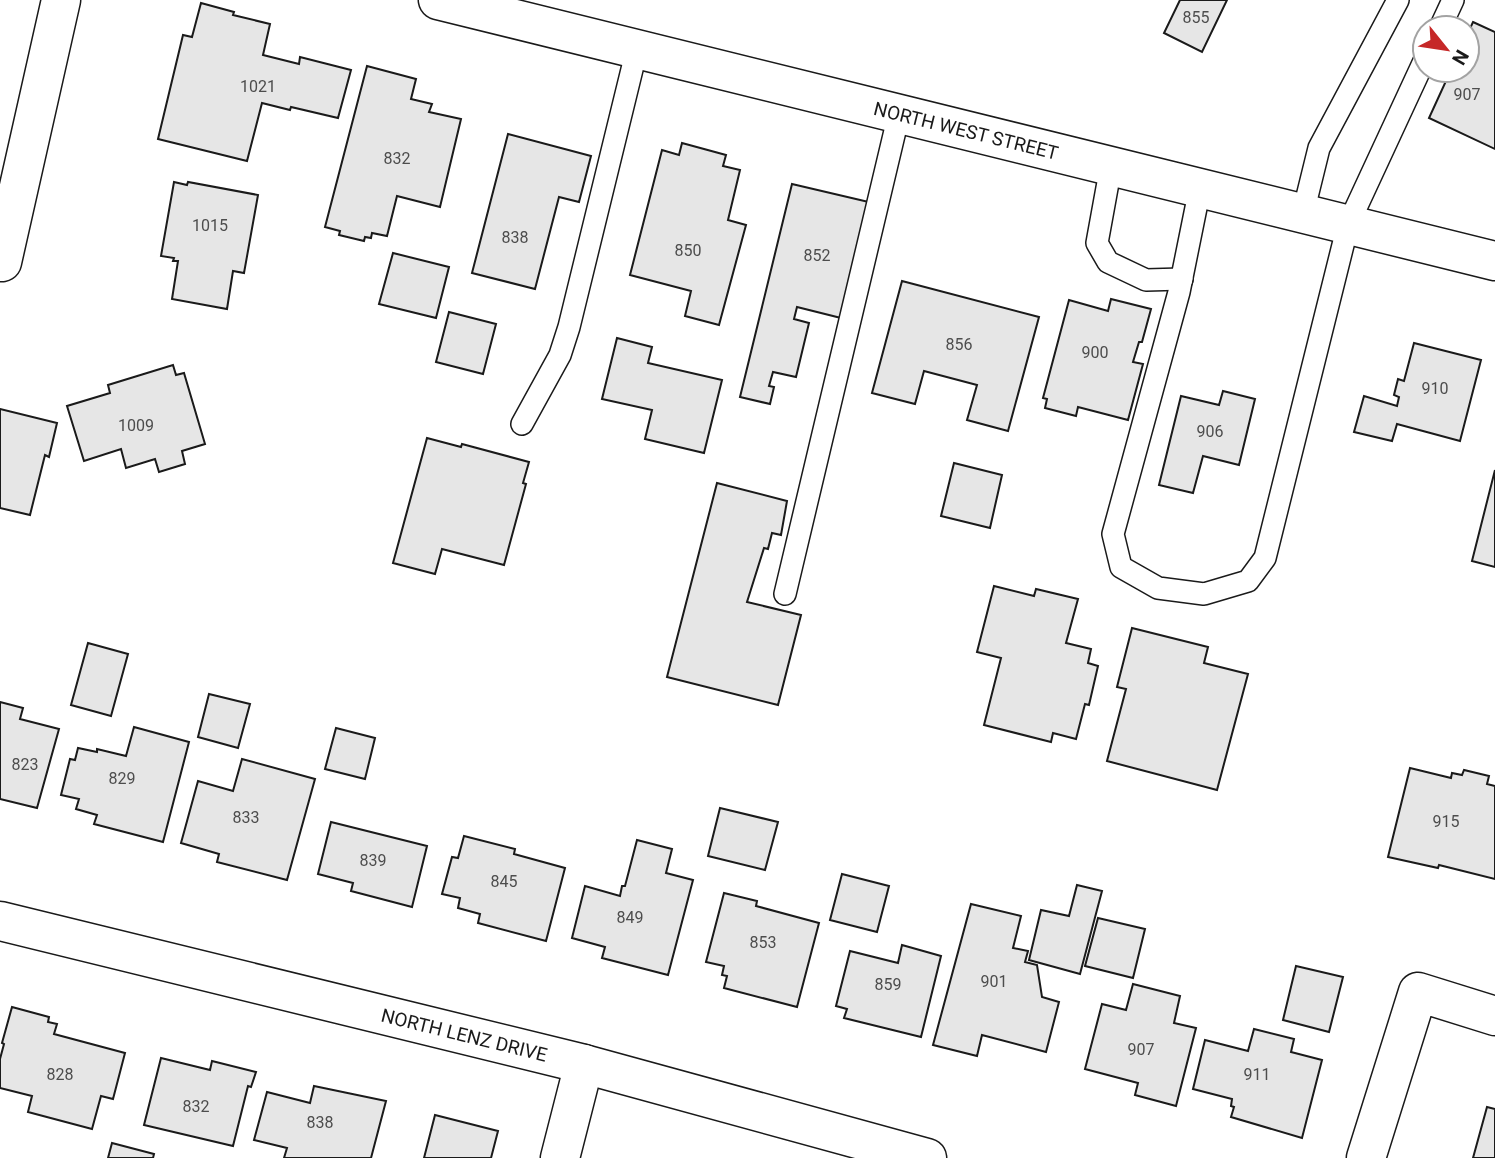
<svg xmlns="http://www.w3.org/2000/svg" width="1495" height="1158" font-family="Roboto,sans-serif">
<style>
.building{fill:#e6e6e6;stroke:#1a1a1a;stroke-width:2}
.lines{fill:none;stroke-linecap:round;stroke-linejoin:round}
.service-casing{stroke:#1a1a1a;stroke-width:24}
.minor-casing{stroke:#1a1a1a;stroke-width:41}
.tertiary-casing{stroke:#1a1a1a;stroke-width:41}
.service{stroke:#fff;stroke-width:21}
.minor{stroke:#fff;stroke-width:38}
.tertiary{stroke:#fff;stroke-width:38}
.labels{text-anchor:middle;stroke-width:5;stroke-linejoin:round;paint-order:stroke}
.number-label{font-size:16px;fill:#4d4d4d}
.street-label{font-size:19px;fill:#1a1a1a;stroke:#fff}
</style>
<rect width="100%" height="100%" fill="#fff"/>
<g class="building">
<polygon points="1180,0 1227,0 1202,52 1164,33"/>
<polygon points="201,3 234,12 233,15 270,24 263,55 299,64 300,57 351,70 338,118 291,107 290,110 262,103 247,161 158,139 183,35 192,37"/>
<polygon points="1473,22 1495,32 1495,149 1429,118 1451,70 1467,70 1467,35"/>
<polygon points="367,66 416,79 411,99 432,104 429,112 461,119 440,207 397,196 387,236 372,233 371,238 365,237 364,241 339,235 340,231 325,227"/>
<polygon points="508,134 591,156 579,202 559,197 535,289 472,273"/>
<polygon points="682,143 726,155 723,166 740,170 728,220 746,225 719,325 685,316 691,291 630,275 662,150 679,155"/>
<polygon points="174,182 187,185 188,182 258,195 244,273 233,271 227,309 172,299 178,261 173,261 174,258 161,256"/>
<polygon points="792,184 873,203 845,319 797,307 794,319 809,323 796,377 773,372 769,386 774,387 770,404 740,397"/>
<polygon points="393,253 449,267 436,318 379,304"/>
<polygon points="902,281 1039,317 1008,431 967,420 977,385 924,371 915,404 872,393"/>
<polygon points="1111,299 1151,309 1142,342 1139,342 1133,362 1143,364 1128,420 1078,407 1076,416 1045,408 1047,399 1043,398 1069,300 1108,311"/>
<polygon points="449,312 496,324 483,374 436,362"/>
<polygon points="617,338 652,347 648,363 722,380 704,453 645,439 652,410 602,399"/>
<polygon points="1414,343 1481,360 1460,441 1397,424 1392,441 1354,432 1364,396 1397,406 1399,397 1394,395 1398,379 1404,381"/>
<polygon points="173,365 176,375 184,373 205,444 182,451 185,464 159,472 155,459 126,468 121,449 84,461 67,406 110,393 108,385"/>
<polygon points="1223,391 1255,399 1239,465 1203,456 1193,493 1159,485 1181,396 1219,405"/>
<polygon points="0,409 57,423 49,457 45,455 30,515 0,508"/>
<polygon points="427,438 461,447 462,444 529,462 523,483 526,484 504,565 442,549 435,574 393,563"/>
<polygon points="954,463 1002,475 990,528 941,516"/>
<polygon points="1495,470 1495,567 1472,561"/>
<polygon points="717,483 787,501 781,535 772,533 768,549 764,548 747,602 801,615 778,705 667,677"/>
<polygon points="994,586 1034,596 1036,589 1078,599 1066,643 1091,649 1088,663 1098,666 1089,705 1085,704 1076,739 1053,733 1051,742 984,725 1001,658 977,652"/>
<polygon points="1132,628 1208,647 1204,663 1248,674 1217,790 1107,761 1126,689 1117,687"/>
<polygon points="88,643 128,654 111,716 71,705"/>
<polygon points="209,694 250,704 238,748 198,737"/>
<polygon points="0,702 23,708 20,719 59,729 37,808 0,799"/>
<polygon points="134,727 189,742 163,842 94,824 97,815 76,809 79,799 61,795 70,759 75,760 78,748 97,752 97,749 126,756"/>
<polygon points="336,728 375,738 365,779 325,769"/>
<polygon points="242,759 315,779 287,880 217,862 219,854 181,843 198,781 233,791"/>
<polygon points="1410,768 1451,778 1452,773 1462,775 1464,770 1489,776 1487,784 1495,786 1495,879 1439,865 1438,868 1388,857"/>
<polygon points="720,808 778,822 765,870 708,856"/>
<polygon points="331,822 427,846 412,907 351,891 353,883 318,874"/>
<polygon points="464,836 515,849 514,854 565,868 546,941 478,923 480,914 458,908 460,898 442,894 452,857 458,858"/>
<polygon points="637,840 672,849 666,873 693,880 668,975 602,958 605,947 572,938 585,886 620,896 622,886 625,886"/>
<polygon points="842,874 889,886 877,932 830,920"/>
<polygon points="1077,885 1102,891 1080,974 1029,960 1041,910 1069,916"/>
<polygon points="724,893 757,901 756,906 819,923 797,1007 724,988 727,976 722,975 724,966 706,962"/>
<polygon points="971,904 1021,916 1013,948 1028,951 1025,962 1037,965 1042,997 1059,1002 1046,1052 982,1035 977,1056 933,1045"/>
<polygon points="1098,918 1145,929 1133,978 1085,966"/>
<polygon points="902,945 941,956 921,1037 844,1018 847,1009 836,1006 850,951 898,963"/>
<polygon points="1296,966 1343,977 1329,1032 1283,1020"/>
<polygon points="1133,984 1180,996 1174,1023 1196,1028 1176,1106 1135,1095 1138,1083 1085,1069 1102,1004 1126,1010"/>
<polygon points="12,1007 49,1017 48,1022 57,1024 54,1034 125,1053 113,1099 101,1096 92,1129 28,1112 32,1096 0,1088 0,1059 4,1044 2,1043"/>
<polygon points="1254,1029 1294,1039 1291,1052 1322,1060 1302,1138 1231,1117 1234,1107 1231,1106 1232,1099 1193,1089 1205,1040 1248,1051"/>
<polygon points="161,1058 210,1070 212,1061 256,1072 251,1087 248,1086 233,1146 144,1125"/>
<polygon points="314,1086 386,1101 371,1158 284,1158 287,1148 254,1140 267,1092 310,1103"/>
<polygon points="1487,1107 1495,1109 1495,1158 1473,1158"/>
<polygon points="435,1115 498,1131 491,1158 424,1158"/>
<polygon points="112,1143 154,1154 153,1158 108,1158"/>
</g>
<g class="lines">
<g class="service-casing">
<g id="service">
<polyline points="1440,28 1453,0"/>
<polyline points="1111,166 1097,243 1108,262 1146,280 1182,279"/>
<polyline points="1200,188 1179,292 1113,534 1121,567 1158,588 1204,594 1248,581 1265,558 1348,225 1425,59"/>
<polyline points="1303,213 1319,148 1398,0"/>
<polyline points="522,424 560,355 569,327 637,49"/>
<polyline points="785,594 899,114"/>
</g>
</g>
<g class="minor-casing">
<g id="minor">
<polyline points="2,262 61,0"/>
<path id="s1" d="M0,921l584,143 343,94"/>
<polyline points="560,1158 584,1064"/>
<polyline points="1366,1158 1418,992 1495,1016"/>
</g>
</g>
<g class="tertiary-casing">
<g id="tertiary">
<path id="s2" d="M438,0l1057,261"/>
</g>
</g>
<use href="#service" class="service"/>
<use href="#minor" class="minor"/>
<use href="#tertiary" class="tertiary"/>
</g>
<g class="labels">
<g class="number-label">
<text x="1196" y="23">855</text>
<text x="258" y="92">1021</text>
<text x="1467" y="100">907</text>
<text x="397" y="164">832</text>
<text x="210" y="231">1015</text>
<text x="515" y="243">838</text>
<text x="688" y="256">850</text>
<text x="817" y="261">852</text>
<text x="959" y="350">856</text>
<text x="1095" y="358">900</text>
<text x="1435" y="394">910</text>
<text x="136" y="431">1009</text>
<text x="1210" y="437">906</text>
<text x="25" y="770">823</text>
<text x="122" y="784">829</text>
<text x="246" y="823">833</text>
<text x="1446" y="827">915</text>
<text x="373" y="866">839</text>
<text x="504" y="887">845</text>
<text x="630" y="923">849</text>
<text x="763" y="948">853</text>
<text x="994" y="987">901</text>
<text x="888" y="990">859</text>
<text x="1141" y="1055">907</text>
<text x="60" y="1080">828</text>
<text x="1257" y="1080">911</text>
<text x="196" y="1112">832</text>
<text x="320" y="1128">838</text>
</g>
<g class="street-label">
<text dy="7" stroke="none"><textPath href="#s2" startOffset="544">NORTH WEST STREET</textPath></text>
<text dy="7" stroke="none"><textPath href="#s1" startOffset="478">NORTH LENZ DRIVE</textPath></text>
</g>
</g>
<g transform="translate(1446 49) rotate(120)"><circle r="33" fill="#ffffff" stroke="#a3a3a3" stroke-width="2"/>
<path d="M0-5L12 26L0 18L-12 26Z" fill="#c62828"/>
<text y="-10" font-size="19" font-weight="bold" text-anchor="middle" fill="#1a1a1a">N</text>
</g>
</svg>
